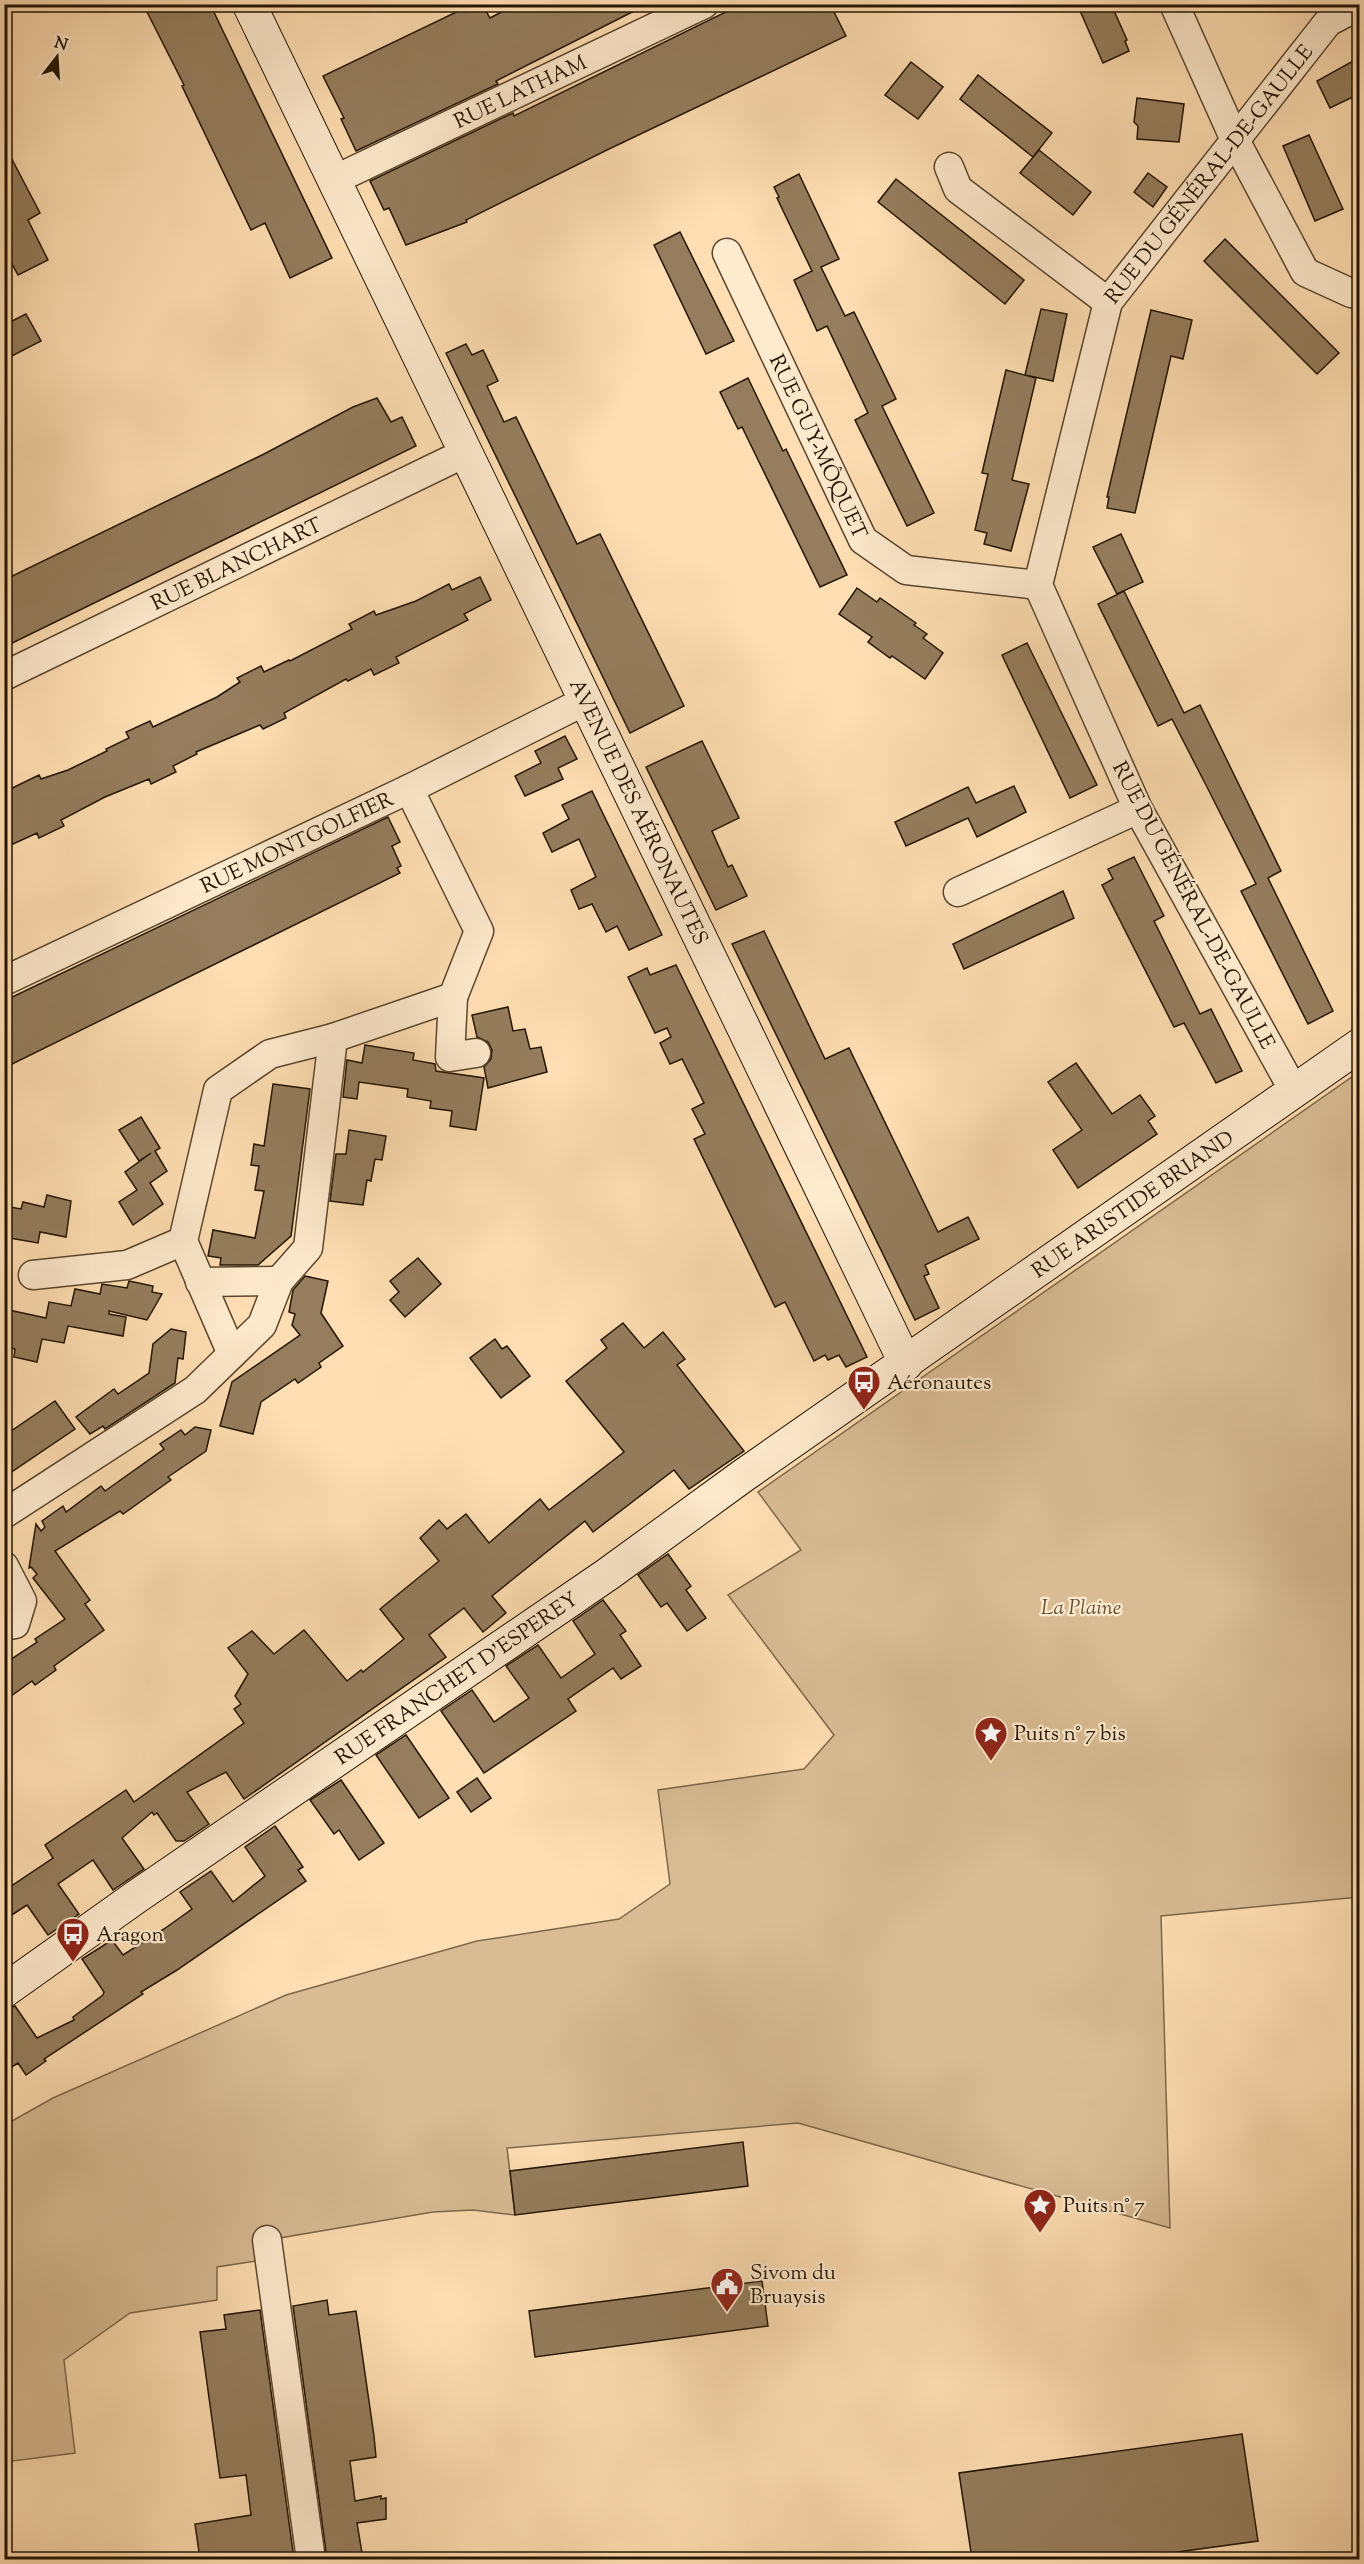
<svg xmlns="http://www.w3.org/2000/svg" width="1364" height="2564" font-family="'Sorts Mill Goudy',serif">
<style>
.green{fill:#d9bc94;stroke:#7e684a;stroke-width:1.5}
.building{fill:#957d5d;stroke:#231401;stroke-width:1.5}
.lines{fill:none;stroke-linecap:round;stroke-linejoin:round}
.street-casing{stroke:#5a462d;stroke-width:31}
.secondary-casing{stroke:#231401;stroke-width:35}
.street{stroke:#feeacd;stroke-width:28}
.secondary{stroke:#feeacd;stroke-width:33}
.labels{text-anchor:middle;stroke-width:4.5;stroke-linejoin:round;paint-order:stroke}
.street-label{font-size:21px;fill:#231401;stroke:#feeacd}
.poi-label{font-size:21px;fill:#231401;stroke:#feeacd;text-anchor:start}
.park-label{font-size:21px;font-style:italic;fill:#634f34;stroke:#feeacd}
</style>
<rect width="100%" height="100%" fill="#fedeb2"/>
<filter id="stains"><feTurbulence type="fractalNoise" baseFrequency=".00333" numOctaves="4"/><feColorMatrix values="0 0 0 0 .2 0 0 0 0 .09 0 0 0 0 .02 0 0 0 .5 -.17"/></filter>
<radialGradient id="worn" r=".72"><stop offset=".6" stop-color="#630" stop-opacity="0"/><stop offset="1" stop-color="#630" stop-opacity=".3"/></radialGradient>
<polygon class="green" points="1359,1072 1359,1897 1161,1916 1170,2228 798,2123 507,2148 515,2215 473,2210 433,2212 268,2240 269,2259 217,2267 217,2300 130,2313 64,2360 75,2453 5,2462 5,2125 53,2098 286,1995 477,1941 619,1919 670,1884 658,1790 804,1769 834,1735 728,1595 801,1550 758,1492"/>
<g class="building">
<polygon points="143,4 210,4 332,258 290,278 265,223 251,230 182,86 184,85"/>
<polygon points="473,4 482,4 490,18 517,4 648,4 496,81 498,84 356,151 341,119 344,118 323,76"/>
<polygon points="742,4 830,4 846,36 609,149 466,220 467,222 406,245 389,208 384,210 370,181 513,113 514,116"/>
<polygon points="1077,4 1111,4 1127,40 1125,41 1129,51 1103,63"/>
<polygon points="1353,61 1359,73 1359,94 1330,108 1317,81"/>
<polygon points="911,62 943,87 918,119 885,95"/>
<polygon points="978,75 1052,133 1033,157 960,99"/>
<polygon points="1137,98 1184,104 1179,142 1137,139 1138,126 1134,122"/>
<polygon points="1309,135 1343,209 1315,221 1283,146"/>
<polygon points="4,144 40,213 28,220 48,260 18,275 4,249"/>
<polygon points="1039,150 1091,192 1073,215 1020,173"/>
<polygon points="1148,173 1167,187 1153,207 1134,192"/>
<polygon points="799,174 839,259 821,267 845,316 854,312 896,399 882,406 934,513 907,526 855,420 868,413 827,326 817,331 794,280 812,271 777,198 779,197 774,187"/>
<polygon points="896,179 1024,280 1005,304 878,202"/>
<polygon points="680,232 734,341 706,354 654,245"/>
<polygon points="1225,239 1339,353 1317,374 1204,261"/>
<polygon points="1041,309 1067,314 1053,381 1025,375"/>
<polygon points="1151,310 1192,320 1183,359 1171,356 1135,513 1107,508 1109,497 1107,497"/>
<polygon points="26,314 41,341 4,360 4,325"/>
<polygon points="466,344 472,355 483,350 498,381 487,386 504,422 516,417 577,544 600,534 684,706 630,733 446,353"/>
<polygon points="1006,370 1036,378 1012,480 1029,484 1011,551 984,544 987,533 975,530 988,474 982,473"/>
<polygon points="748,378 783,451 786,449 847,575 820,587 742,427 738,429 720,392"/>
<polygon points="377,398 391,422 402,417 416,446 4,647 4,580 264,454 353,407"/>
<polygon points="1121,534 1143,582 1117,594 1093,547"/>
<polygon points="480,577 491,600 464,614 468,620 396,657 399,663 374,675 371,669 348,681 346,679 284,713 286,718 263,729 260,725 196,752 197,754 173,766 176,772 151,784 149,779 105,797 61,820 64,826 39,838 37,833 13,844 12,842 4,846 4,792 39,775 41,779 68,770 107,751 106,749 129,738 126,732 150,721 153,727 217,697 240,682 237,678 261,666 264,672 289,660 290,661 352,629 349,624 374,611 376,615 416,601 449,584 452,590"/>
<polygon points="857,588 877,602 880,598 916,623 914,625 927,634 923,638 943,653 925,679 892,656 890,658 868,642 872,637 839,614"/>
<polygon points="1124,591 1184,713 1200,705 1281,871 1268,878 1333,1011 1308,1024 1241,891 1256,884 1209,791 1172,719 1158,726 1098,604"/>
<polygon points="1027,643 1097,785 1070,798 1002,655"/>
<polygon points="565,736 577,759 558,768 563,779 525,796 515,776 541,763 535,751"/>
<polygon points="702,741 739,818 712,831 728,867 732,865 747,896 716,910 646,767"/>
<polygon points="1014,786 1026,812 977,837 968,818 906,846 895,822 968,787 976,803"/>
<polygon points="592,791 662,935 629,950 617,926 606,932 592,904 579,909 571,890 596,877 579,839 552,852 543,833 569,819 562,805"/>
<polygon points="388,817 400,842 392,846 401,866 397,868 400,873 4,1068 4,1001"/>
<polygon points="1134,857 1164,916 1154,921 1200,1014 1211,1009 1242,1071 1216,1083 1184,1023 1174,1027 1102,885 1113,879 1108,869"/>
<polygon points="1063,891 1074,918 964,969 953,944"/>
<polygon points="764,931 825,1059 849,1048 938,1232 968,1217 979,1239 925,1265 929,1274 924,1276 939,1308 915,1320 732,944"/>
<polygon points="676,965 867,1357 846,1367 839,1355 828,1360 825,1355 814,1361 785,1302 775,1307 694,1139 705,1134 692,1109 704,1103 682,1059 670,1064 660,1043 671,1037 667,1028 655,1033 628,977 647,968 650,975"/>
<polygon points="508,1007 513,1031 525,1029 530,1049 541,1047 547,1072 488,1088 484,1067 491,1059 492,1050 488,1042 477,1037 472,1015"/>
<polygon points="365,1045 414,1053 413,1060 435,1064 436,1071 484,1078 476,1130 450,1126 452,1111 430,1108 431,1101 407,1097 408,1089 359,1082 357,1099 343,1097 347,1060 362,1063"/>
<polygon points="1076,1063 1112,1114 1140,1095 1155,1116 1148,1121 1157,1134 1078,1188 1053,1150 1082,1130 1048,1082"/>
<polygon points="273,1084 310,1089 291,1236 258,1265 220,1265 221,1258 208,1256 213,1230 255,1238 264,1191 255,1190 259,1166 251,1165 254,1144 264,1146"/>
<polygon points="141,1117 160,1148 155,1151 167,1171 150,1183 163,1204 133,1225 119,1202 137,1190 125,1172 151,1153 139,1161 119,1130"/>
<polygon points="349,1130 386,1136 382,1160 375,1159 371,1181 367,1180 363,1205 330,1201 336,1154 346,1154"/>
<polygon points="47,1195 71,1201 66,1237 40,1232 38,1243 4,1237 4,1206 21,1209 23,1202 44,1207"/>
<polygon points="418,1258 441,1284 405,1317 390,1300 399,1292 390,1281"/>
<polygon points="305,1276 328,1281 321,1313 343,1346 319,1363 321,1367 298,1383 295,1379 261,1402 253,1434 220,1426 232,1382 300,1335 292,1325 295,1314 289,1312 293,1290"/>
<polygon points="129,1281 153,1286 152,1292 162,1294 147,1320 109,1311 109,1314 126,1317 123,1336 68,1326 64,1343 42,1339 37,1362 14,1357 15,1349 4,1347 4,1309 46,1318 49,1302 71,1306 75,1289 100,1294 102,1284 127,1288"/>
<polygon points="623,1323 644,1348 663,1332 685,1359 677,1365 744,1451 689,1489 674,1470 593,1532 585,1521 492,1596 506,1613 483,1632 464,1608 429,1635 446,1657 244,1799 226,1772 187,1792 209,1824 184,1841 176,1841 157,1813 154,1815 152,1812 122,1838 144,1869 113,1890 93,1860 58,1884 79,1914 48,1935 27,1905 4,1920 4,1891 53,1858 45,1845 126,1790 134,1802 244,1723 234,1709 241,1704 235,1696 248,1674 228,1648 252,1631 274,1654 304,1630 347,1681 361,1670 363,1672 404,1639 380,1609 439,1561 420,1538 439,1520 447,1529 466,1514 489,1543 540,1499 549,1510 624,1452 566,1381 607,1348 601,1340"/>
<polygon points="171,1329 186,1332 183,1359 178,1358 175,1383 105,1429 103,1426 90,1434 76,1417 114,1389 118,1394 149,1373 153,1344"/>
<polygon points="495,1339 502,1349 507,1346 530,1376 501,1398 470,1358"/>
<polygon points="55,1401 75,1429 4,1477 4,1436"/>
<polygon points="195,1427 211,1430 206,1451 168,1477 171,1480 123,1514 120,1511 55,1551 90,1600 85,1604 104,1630 54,1666 56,1670 35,1685 32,1681 4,1701 4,1664 37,1642 35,1639 65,1619 33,1578 37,1574 31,1567 29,1568 36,1524 41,1531 45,1527 42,1521 63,1506 66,1512 101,1486 105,1491 164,1449 160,1444 181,1430 185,1435"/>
<polygon points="668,1554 691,1586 686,1590 706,1618 687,1631 667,1603 661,1607 638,1575"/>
<polygon points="603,1600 626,1631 620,1635 641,1666 621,1679 613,1668 568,1699 576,1711 484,1773 441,1711 472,1690 494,1722 529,1698 506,1666 538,1645 561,1678 595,1654 573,1621"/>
<polygon points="406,1735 449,1798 419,1818 376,1755"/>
<polygon points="477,1778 491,1798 471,1812 457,1792"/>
<polygon points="341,1780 384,1843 359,1860 339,1830 334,1834 310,1800"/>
<polygon points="275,1826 303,1867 298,1870 306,1881 177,1970 141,1992 143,1994 44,2059 46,2061 26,2075 18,2063 4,2072 4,2010 15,2006 37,2038 74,2020 73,2017 103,1995 104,1992 82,1959 112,1940 123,1955 164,1929 192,1909 180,1892 211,1871 233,1902 265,1876 245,1847"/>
<polygon points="743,2142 748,2186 515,2215 510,2171"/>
<polygon points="762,2281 768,2326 535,2357 529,2311"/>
<polygon points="327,2300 329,2315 356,2311 374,2436 376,2457 350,2461 355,2501 381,2496 381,2499 386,2498 386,2519 357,2523 363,2559 327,2559 293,2306"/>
<polygon points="260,2310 294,2559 200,2559 195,2524 251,2515 246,2475 220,2478 200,2332 226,2329 224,2315"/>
<polygon points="1242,2434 1258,2541 1126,2559 972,2559 959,2473"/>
</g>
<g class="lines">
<g class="street-casing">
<g id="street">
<polyline points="1174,4 1235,140 1305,272 1351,293 1360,294"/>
<polyline points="949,167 958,189 1108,302"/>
<path id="s1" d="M334,180l370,-176"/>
<path id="s2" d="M727,253l136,287 43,30 132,15"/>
<path id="s3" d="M4,676l463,-224"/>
<polyline points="958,892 1138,809"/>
<path id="s4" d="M4,981l405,-192 178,-89"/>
<polyline points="453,997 450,1057 476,1053"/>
<path id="s5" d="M1294,1091l-156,-282 -100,-224 70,-283 220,-280 32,-17"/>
<polyline points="33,1275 127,1265 183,1241"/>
<polyline points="200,1282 279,1281"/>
<polyline points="232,1354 183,1241 218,1090 270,1054 333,1038 453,997 479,931 409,789"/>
<polyline points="4,1514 195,1390 262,1325 279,1281 308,1248 333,1038"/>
<polyline points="4,1566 22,1601 15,1624 4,1626"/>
<polyline points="267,2240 311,2560"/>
</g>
</g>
<g class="secondary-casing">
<g id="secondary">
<path id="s6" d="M249,4l657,1360"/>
<path id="s7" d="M4,1991l132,-94 472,-323 136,-99 616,-430"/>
</g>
</g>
<use href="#street" class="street"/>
<use href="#secondary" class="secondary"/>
</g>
<defs>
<g id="bus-pin" transform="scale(1.725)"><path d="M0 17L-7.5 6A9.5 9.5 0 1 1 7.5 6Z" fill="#8f2418" stroke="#feeacd"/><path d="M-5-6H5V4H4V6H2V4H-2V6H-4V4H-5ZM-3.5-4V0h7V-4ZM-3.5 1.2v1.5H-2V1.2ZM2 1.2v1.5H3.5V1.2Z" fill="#fff"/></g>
<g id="sight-pin" transform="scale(1.725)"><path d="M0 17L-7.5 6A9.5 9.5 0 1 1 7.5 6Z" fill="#8f2418" stroke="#feeacd"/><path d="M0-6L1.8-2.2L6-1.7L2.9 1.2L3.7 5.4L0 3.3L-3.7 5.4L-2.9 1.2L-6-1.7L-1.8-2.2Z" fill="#fff"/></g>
<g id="civic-pin" transform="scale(1.725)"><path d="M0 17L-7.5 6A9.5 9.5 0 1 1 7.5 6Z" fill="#8f2418" stroke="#feeacd"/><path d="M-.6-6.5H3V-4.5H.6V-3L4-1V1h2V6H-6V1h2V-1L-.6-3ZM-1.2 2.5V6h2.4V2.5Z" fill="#fff"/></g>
</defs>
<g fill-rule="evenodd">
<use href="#bus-pin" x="864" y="1382"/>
<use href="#sight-pin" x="991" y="1733"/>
<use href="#bus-pin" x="73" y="1934"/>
<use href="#sight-pin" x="1040" y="2205"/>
<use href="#civic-pin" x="727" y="2284"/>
</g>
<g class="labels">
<g class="street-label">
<text dy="7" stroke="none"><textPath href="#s1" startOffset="206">RUE LATHAM</textPath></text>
<text dy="7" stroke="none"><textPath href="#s5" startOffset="1022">RUE DU GÉNÉRAL-DE-GAULLE</textPath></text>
<text dy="7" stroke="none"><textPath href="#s2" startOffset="214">RUE GUY-MÔQUET</textPath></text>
<text dy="7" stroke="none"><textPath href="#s3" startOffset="258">RUE BLANCHART</textPath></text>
<text dy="7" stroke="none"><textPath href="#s6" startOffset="897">AVENUE DES AÉRONAUTES</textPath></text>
<text dy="7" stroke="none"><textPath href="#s4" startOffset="324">RUE MONTGOLFIER</textPath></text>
<text transform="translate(1194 905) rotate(62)" y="7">RUE DU GÉNÉRAL-DE-GAULLE</text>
<text dy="7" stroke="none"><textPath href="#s7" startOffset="1376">RUE ARISTIDE BRIAND</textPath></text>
<text dy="7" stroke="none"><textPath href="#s7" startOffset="550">RUE FRANCHET D'ESPEREY</textPath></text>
</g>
<g class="poi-label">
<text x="887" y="1389">Aéronautes</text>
<text x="1014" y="1740">Puits n° 7 bis</text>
<text x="96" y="1941">Aragon</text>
<text x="1063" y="2212">Puits n° 7</text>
<text x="750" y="2279">Sivom du<tspan x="750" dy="24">Bruaysis</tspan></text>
</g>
<g class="park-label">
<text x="1081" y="1614">La Plaine</text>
</g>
</g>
<rect width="1364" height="2564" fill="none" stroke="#fedeb2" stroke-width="24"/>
<rect x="6" y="6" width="1352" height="2552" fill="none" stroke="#231401" stroke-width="3"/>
<rect x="12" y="12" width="1340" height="2540" fill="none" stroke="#231401" stroke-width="1.5"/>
<g transform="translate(57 57) rotate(17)" stroke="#feeacd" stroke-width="4.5" paint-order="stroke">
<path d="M0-4.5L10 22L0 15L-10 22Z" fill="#231401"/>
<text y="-9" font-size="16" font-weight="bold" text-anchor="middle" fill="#231401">N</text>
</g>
<rect width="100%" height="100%" filter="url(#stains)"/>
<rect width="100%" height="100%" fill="url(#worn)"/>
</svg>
